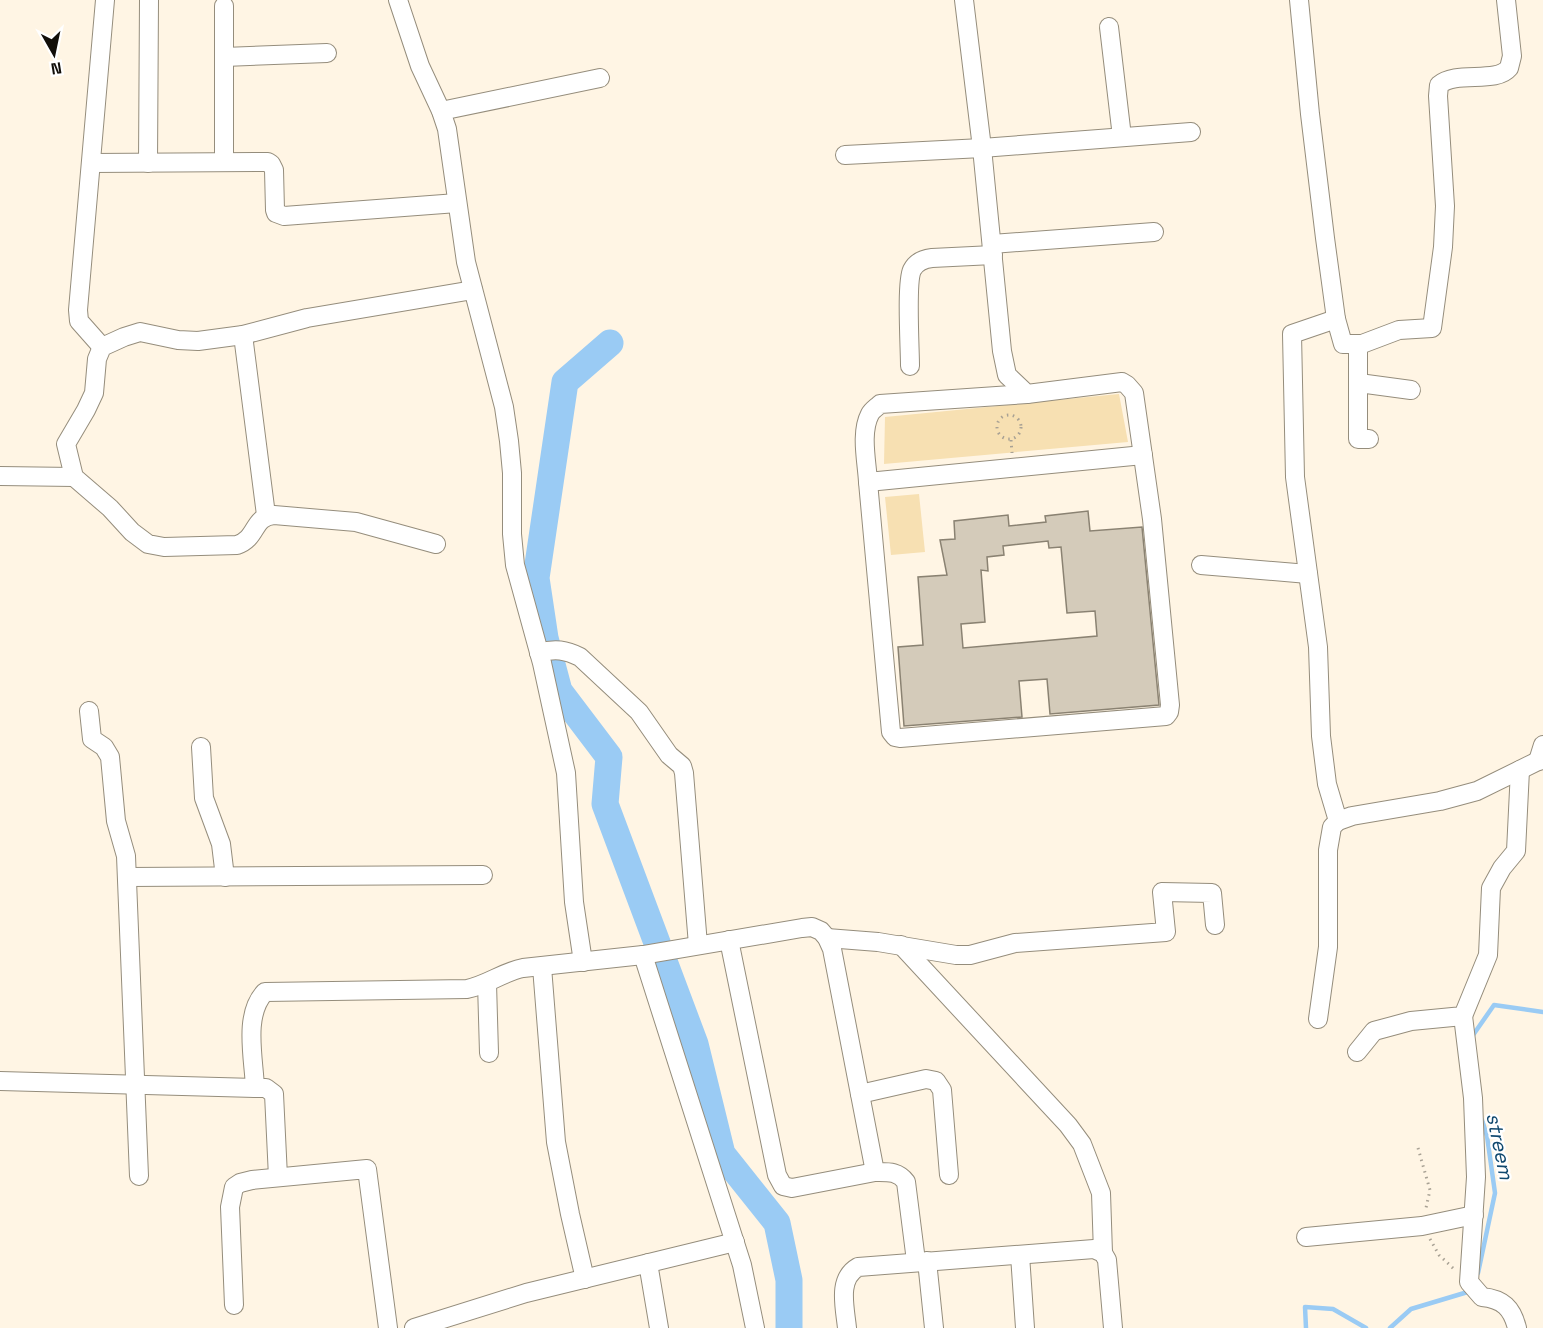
<svg xmlns="http://www.w3.org/2000/svg" width="1543" height="1328" font-family="'Space Grotesk',sans-serif">
<style>
.green{fill:#f7e0b2}
.lines{fill:none;stroke-linecap:round;stroke-linejoin:round}
.stream{stroke:#9acbf4;stroke-width:4.5}
.river{stroke:#9acbf4;stroke-width:27}
.building{fill:#d4cbba;stroke:#8a8272;stroke-width:1.5;fill-rule:evenodd}
.minor-casing{stroke:#958d7c;stroke-width:20}
.path{stroke:#a8a194;stroke-width:3;stroke-dasharray:1.5 4.5;stroke-linecap:butt}
.minor{stroke:#fff;stroke-width:18}
.labels{text-anchor:middle;stroke-width:4.5;stroke-linejoin:round;paint-order:stroke}
.water-label{font-size:20px;font-style:italic;fill:#10486e;stroke:#fff}
</style>
<rect width="100%" height="100%" fill="#fff5e4"/>
<g class="green">
<polygon points="1119,394 1128,442 884,464 885,417"/>
<polygon points="919,494 925,552 891,555 885,497"/>
</g>
<g class="lines">
<g class="stream">
<polyline points="1471,1038 1494,1005 1543,1012"/>
<polyline points="1478,1273 1495,1193 1487,1136 1482,1120"/>
<polyline points="1306,1328 1305,1307 1333,1309 1366,1328"/>
<polyline points="1390,1328 1411,1309 1471,1291"/>
</g>
<polyline class="river" points="610,343 565,382 536,578 545,638 559,691 609,757 605,804 695,1044 722,1154 777,1223 789,1280 789,1328"/>
</g>
<path class="building" d="M1088,511l2,20 52,-4 17,178 -109,9 -3,-35 -28,2 3,36 -118,9 -6,-79 25,-2 -5,-68 29,-2 -7,-35 15,-1 -1,-18 54,-6 1,11 37,-4 -1,-6zM1048,541l1,7 12,-1 6,66 28,-2 2,25 -134,12 -2,-24 24,-2 -4,-52 7,1 -1,-14 17,-2 -1,-9z"/>
<g class="lines">
<g class="minor-casing">
<g id="minor">
<polyline points="398,0 420,66 441,111 447,129 466,262 504,407 509,441 512,473 512,534 515,565 542,663 566,773 574,902 583,962"/>
<path d="M1299,0l11,114 15,124 11,81 7,25h19l37,-14 33,-2 11,-81 2,-41 -7,-110 1,-11c17,-15 57,-1 70,-17l3,-12 -6,-56"/>
<polyline points="1109,27 1122,137"/>
<polyline points="224,57 327,53"/>
<polyline points="441,111 600,78"/>
<polyline points="845,155 982,148 1191,132"/>
<polyline points="224,162 224,6"/>
<polyline points="91,163 268,162 271,164 274,170 275,210 276,213 284,216 457,203"/>
<polyline points="148,163 149,0"/>
<polyline points="992,244 1154,232"/>
<polyline points="1336,319 1292,334 1295,477 1318,647 1321,736 1327,784 1338,821"/>
<polyline points="243,335 266,515"/>
<polyline points="1358,344 1358,439 1369,439"/>
<polyline points="102,347 79,321 78,310 105,0"/>
<path d="M910,366c0,-18 -4,-83 2,-96 4,-8 11,-11 20,-12l61,-3"/>
<polyline points="1359,383 1411,390"/>
<path d="M1027,394l-147,10c-3,3 -8,6 -10,10 -10,19 -3,48 -2,68l275,-27"/>
<polyline points="0,476 74,477"/>
<polyline points="868,482 891,732 895,737 900,738 1166,716 1169,712 1170,705 1152,519 1134,393 1127,385 1122,382 1027,394 1007,375 1002,351 982,148 964,0"/>
<path d="M436,544l-80,-22 -82,-7c-22,2 -16,23 -37,30l-73,2 -16,-3 -16,-12 -22,-24 -36,-31 -8,-33 20,-34 8,-17 3,-34 5,-12 22,-10 16,-5 38,8 20,1 45,-6 64,-17 166,-28"/>
<polyline points="1201,565 1308,574"/>
<path d="M539,653c16,-5 27,-3 41,4l59,55 30,43 13,11 2,7 14,172"/>
<polyline points="89,711 92,739 104,747 110,757 116,821 126,856 139,1176"/>
<polyline points="1543,745 1538,761 1543,760"/>
<polyline points="201,747 204,798 221,844 225,877"/>
<polyline points="128,877 483,875"/>
<polyline points="827,938 878,942 956,955 970,955 1015,943 1166,932 1162,892 1212,893 1215,925"/>
<polyline points="729,940 777,1175 783,1186 792,1188 875,1172"/>
<polyline points="901,945 1068,1125 1082,1144 1101,1193 1103,1253"/>
<polyline points="643,955 742,1265 755,1328"/>
<polyline points="542,967 556,1142 570,1214 585,1279"/>
<polyline points="487,983 489,1053"/>
<path d="M1463,1016l10,82 3,79 -7,105 13,15c21,2 30,11 35,31"/>
<polyline points="1318,1019 1328,947 1328,850 1332,827 1338,821 1352,816 1440,801 1477,791 1538,761"/>
<polyline points="1357,1052 1374,1031 1411,1021 1463,1016 1488,955 1491,888 1502,868 1516,851 1520,770"/>
<path d="M0,1081l255,7c-1,-29 -12,-73 10,-96l202,-3c20,-4 36,-17 56,-21l120,-13 159,-27 10,-1 9,4 6,7 5,11 43,223c13,0 23,-1 31,10l10,79"/>
<polyline points="255,1088 266,1088 274,1094 278,1177"/>
<polyline points="860,1094 926,1079 936,1081 942,1090 949,1175"/>
<polyline points="1306,1237 1422,1226 1474,1215"/>
<polyline points="1020,1255 1025,1328"/>
<polyline points="927,1261 934,1328"/>
<polyline points="648,1263 659,1328"/>
<polyline points="234,1305 230,1207 234,1187 240,1183 252,1180 367,1169 388,1328"/>
<polyline points="414,1328 526,1293 735,1242"/>
<path d="M847,1328c-2,-21 -10,-49 11,-61l236,-18 9,4 4,7 6,68"/>
</g>
</g>
<g class="path">
<circle cx="1009" cy="427" r="12"/>
<polyline points="1011,440 1012,453"/>
<polyline points="1418,1148 1430,1190 1426,1208"/>
<polyline points="1430,1239 1439,1255 1454,1269"/>
</g>
<use href="#minor" class="minor"/>
</g>
<g class="labels">
<g class="water-label">
<text transform="translate(1500 1146) rotate(78)" y="7">streem</text>
</g>
</g>
<g transform="translate(54 54) rotate(171)" stroke="#ffffff" stroke-width="4.5" paint-order="stroke">
<path d="M0-4.5L10 22L0 15L-10 22Z" fill="#110e09"/>
<text y="-9" font-size="16" font-weight="bold" text-anchor="middle" fill="#110e09">N</text>
</g>
</svg>
